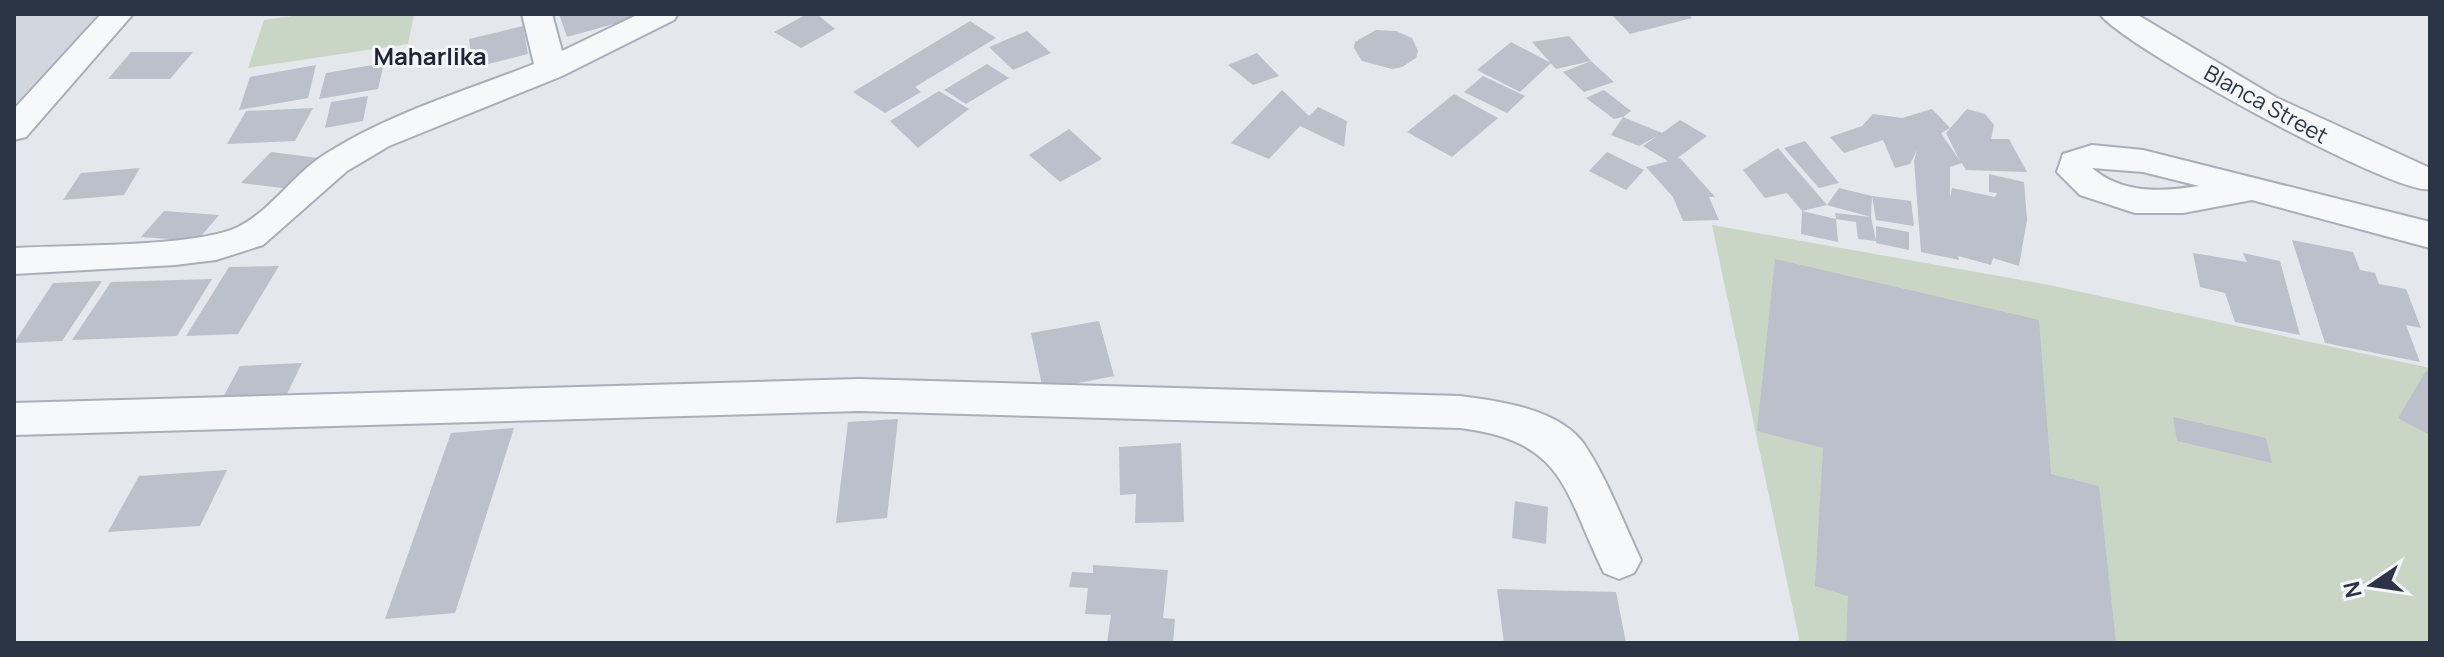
<svg xmlns="http://www.w3.org/2000/svg" width="2444" height="657" font-family="Manrope,sans-serif">
<style>
.built{fill:#d2d6de}
.green{fill:#c9d6c5}
.building{fill:#bbc0ca}
.lines{fill:none;stroke-linecap:round;stroke-linejoin:round}
.minor-casing{stroke:#a9aeb7;stroke-width:4}
.minor{fill:#f7f8fa;fill-rule:evenodd}
.labels{text-anchor:middle;stroke-width:6;stroke-linejoin:round;paint-order:stroke}
.street-label{font-size:22px;fill:#2b3445;stroke:#f4f6f9}
.neighbourhood-label{font-size:24px;font-weight:bold;fill:#1d2536;stroke:#f4f6f9}
</style>
<rect width="100%" height="100%" fill="#e4e7ec"/>
<polygon class="built" points="14,14 100,14 14,106"/>
<g class="green">
<polygon points="306,14 414,14 408,44 248,68 264,20"/>
<polygon points="1712,225 2049,285 2430,368 2430,643 1800,643"/>
</g>
<g class="building">
<polygon points="559,14 633,14 635,18 567,37"/>
<polygon points="807,14 817,14 835,29 801,48 774,32"/>
<polygon points="1611,14 1688,14 1692,18 1630,34"/>
<polygon points="970,21 996,38 915,87 921,92 885,113 853,92"/>
<polygon points="523,26 528,54 473,68 469,39"/>
<polygon points="1376,30 1396,31 1412,38 1418,51 1416,58 1402,67 1392,69 1362,61 1354,48 1355,42"/>
<polygon points="1027,31 1051,53 1013,70 989,47"/>
<polygon points="1569,36 1591,61 1614,82 1584,92 1563,72 1591,61 1556,69 1532,42"/>
<polygon points="1511,42 1551,63 1520,92 1477,70"/>
<polygon points="131,52 193,52 170,79 108,79"/>
<polygon points="1257,53 1279,76 1253,85 1228,65"/>
<polygon points="384,63 378,89 319,99 326,73"/>
<polygon points="987,64 1009,78 966,104 944,90"/>
<polygon points="316,65 308,98 239,110 250,77"/>
<polygon points="1483,76 1525,96 1507,113 1464,92"/>
<polygon points="1282,90 1309,116 1318,107 1347,121 1344,147 1300,126 1269,159 1231,143"/>
<polygon points="1604,90 1631,111 1623,117 1662,133 1680,120 1707,136 1671,163 1643,146 1657,136 1639,146 1611,135 1623,117 1614,119 1586,98"/>
<polygon points="939,91 969,109 918,148 890,121"/>
<polygon points="1454,94 1498,118 1452,157 1407,132"/>
<polygon points="368,96 363,121 325,128 331,102"/>
<polygon points="313,108 295,141 227,144 246,111"/>
<polygon points="1932,109 1950,128 1941,133 1960,161 1946,133 1967,109 1985,114 1994,125 1991,139 2009,139 2027,172 1966,170 1962,163 1950,167 1950,198 1952,188 1995,197 1997,193 1989,192 1989,174 2024,182 2027,220 2019,266 1993,258 1991,265 1958,256 1959,260 1921,252 1914,161 1917,150 1910,164 1895,168 1883,140 1844,153 1830,137 1862,126 1873,114 1902,118"/>
<polygon points="1069,129 1102,159 1060,182 1029,155"/>
<polygon points="1805,141 1830,172 1839,183 1819,188 1784,148"/>
<polygon points="1778,148 1827,205 1839,188 1872,196 1871,217 1876,241 1858,239 1856,222 1836,219 1835,213 1871,217 1827,205 1802,211 1836,219 1838,242 1801,234 1802,211 1787,193 1765,198 1743,170"/>
<polygon points="271,152 326,159 298,190 241,183"/>
<polygon points="1607,152 1644,170 1626,190 1589,171"/>
<polygon points="1680,158 1715,197 1709,197 1719,220 1683,221 1673,197 1646,167"/>
<polygon points="140,168 124,195 63,200 81,173"/>
<polygon points="1872,196 1911,201 1914,226 1876,220"/>
<polygon points="164,211 219,215 197,241 141,237"/>
<polygon points="1876,226 1909,232 1909,250 1876,243"/>
<polygon points="2292,240 2353,252 2360,270 2375,273 2379,284 2406,289 2421,328 2406,325 2420,362 2325,343"/>
<polygon points="2193,253 2247,262 2243,253 2280,261 2300,335 2235,322 2225,293 2200,287"/>
<polygon points="1775,259 2039,320 2051,474 2099,486 2116,643 1846,643 1848,596 1815,586 1823,448 1757,431"/>
<polygon points="279,266 238,334 186,336 229,267"/>
<polygon points="212,279 177,336 72,340 111,282"/>
<polygon points="102,281 62,341 14,343 53,283"/>
<polygon points="1099,321 1114,376 1043,390 1031,333"/>
<polygon points="302,363 286,396 222,399 240,366"/>
<polygon points="2426,371 2430,373 2430,435 2398,418"/>
<polygon points="2173,417 2266,438 2272,463 2177,441"/>
<polygon points="898,419 887,518 836,523 848,422"/>
<polygon points="514,428 455,613 385,619 451,433"/>
<polygon points="1181,443 1184,522 1135,523 1136,494 1120,495 1119,447"/>
<polygon points="227,470 200,526 108,532 139,476"/>
<polygon points="1515,501 1548,507 1546,544 1512,538"/>
<polygon points="1093,565 1168,570 1163,618 1175,619 1173,643 1107,643 1111,615 1085,614 1088,588 1069,587 1072,572 1093,573"/>
<polygon points="1497,589 1616,592 1626,643 1504,643"/>
</g>
<g class="lines">
<g class="minor-casing">
<g id="minor">
<polygon points="101,14 133,14 26,137 14,140 14,109"/>
<path d="M522,14h30l10,37 77,-37h39l-4,6 -112,56 -173,70 -42,25 -84,74 -47,15 -41,5 -161,9v-26c51,-3 184,-1 224,-21 35,-18 56,-54 89,-74 63,-40 138,-62 207,-89z"/>
<path d="M2100,14h36l141,84 153,70v21c-34,7 -308,-143 -330,-175z"/>
<path d="M2092,145l51,5 287,72v26l-178,-48 -69,13h-48l-55,-18 -23,-23 6,-18zM2092,168l51,4 56,14c-39,6 -76,8 -107,-18z"/>
<path d="M859,379l601,17c39,5 99,13 124,48 23,34 39,78 57,116l-7,13 -15,6 -15,-6c-41,-84 -39,-132 -144,-145l-601,-17 -845,24v-32z"/>
</g>
</g>
<use href="#minor" class="minor"/>
</g>
<g class="labels">
<g class="street-label">
<text transform="translate(2266 104) rotate(29)" y="8">Blanca Street</text>
</g>
<g class="neighbourhood-label">
<text x="430" y="65">Maharlika</text>
</g>
</g>
<rect width="2444" height="657" fill="none" stroke="#2b3445" stroke-width="32"/>
<g transform="translate(2372 585) rotate(257)" stroke="#f4f6f9" stroke-width="6" paint-order="stroke">
<path d="M0-6L14 30L0 20L-14 30Z" fill="#2b3445"/>
<text y="-12" font-size="22" font-weight="bold" text-anchor="middle" fill="#2b3445">N</text>
</g>
</svg>
